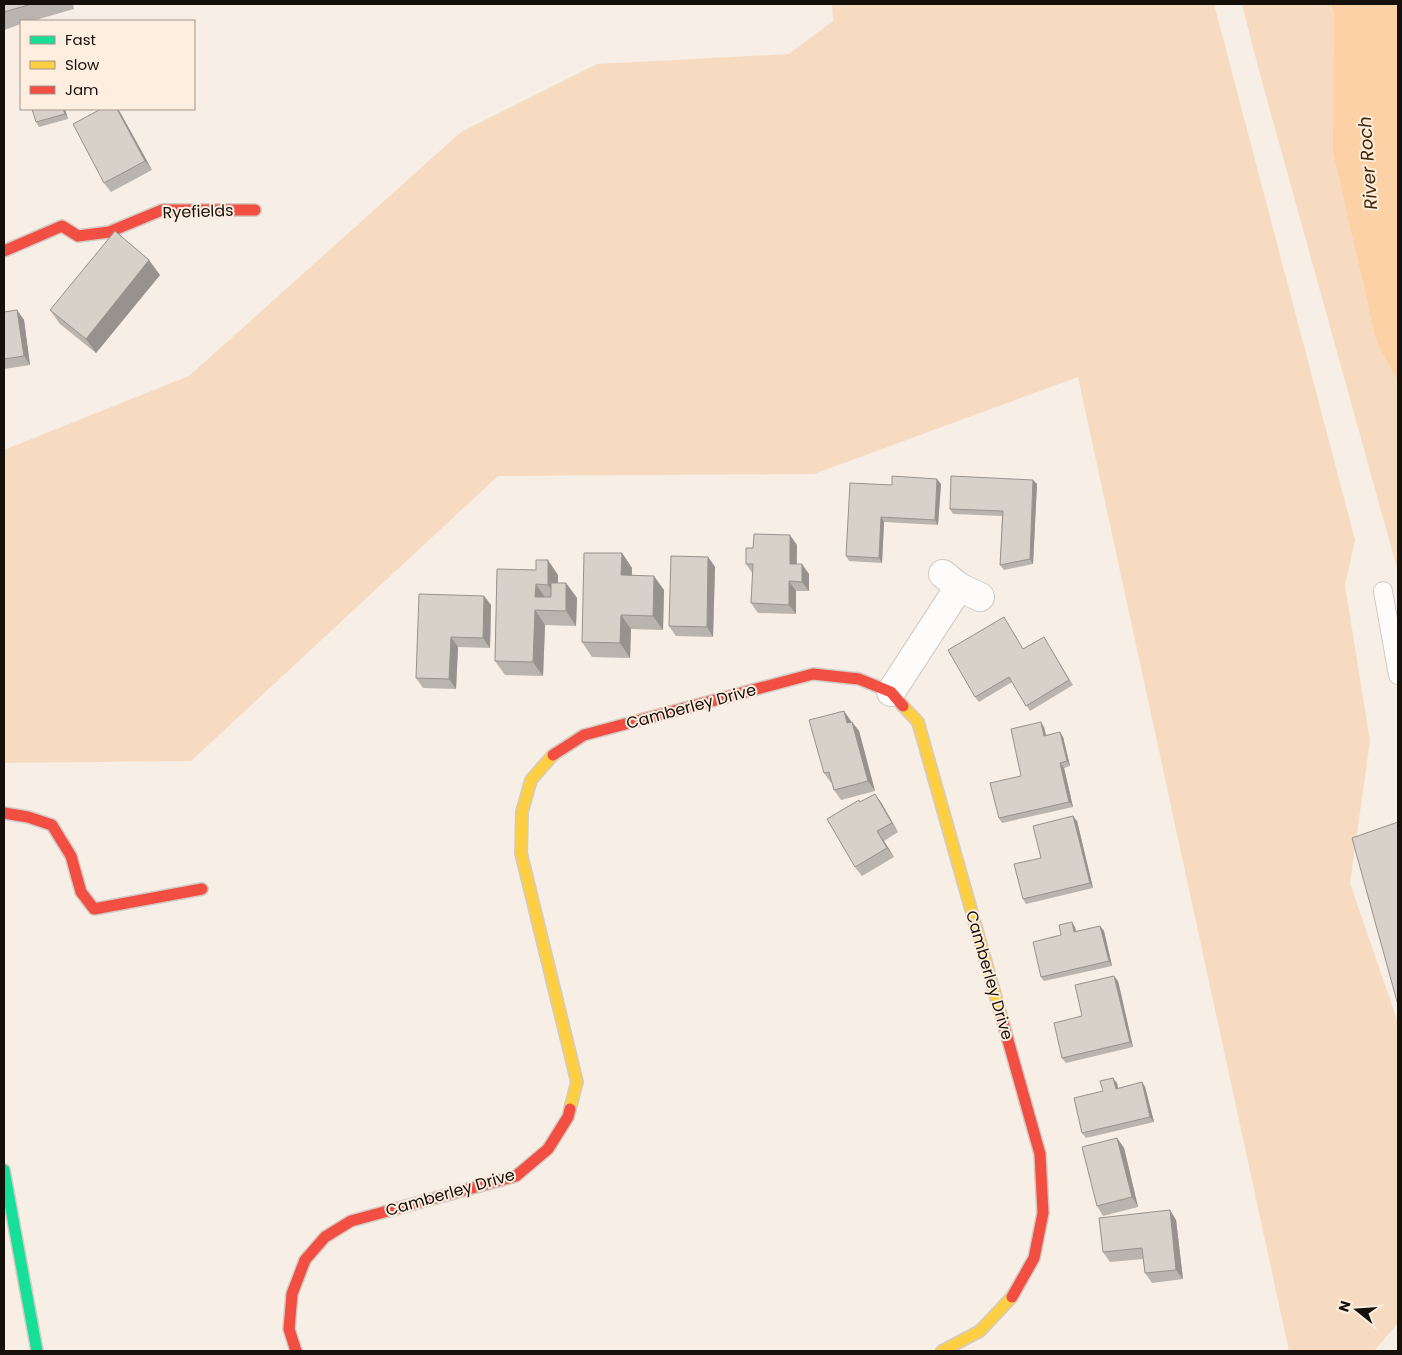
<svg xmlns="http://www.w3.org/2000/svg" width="1402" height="1355" font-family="Poppins,sans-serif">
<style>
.green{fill:#f6dbc1}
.water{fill:#fdd1a6}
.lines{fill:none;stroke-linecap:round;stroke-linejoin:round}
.lane-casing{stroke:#d2cbc4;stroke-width:20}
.street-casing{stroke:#d2cbc4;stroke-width:30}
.fast-casing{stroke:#d2cbc4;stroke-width:14}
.slow-casing{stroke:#d2cbc4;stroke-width:14}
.jam-casing{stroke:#d2cbc4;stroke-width:14}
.lane{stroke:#fefcfb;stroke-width:18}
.street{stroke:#fefcfb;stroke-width:28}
.fast{stroke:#16e098;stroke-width:11}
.slow{stroke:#ffcf43;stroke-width:11}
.jam{stroke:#f24e42;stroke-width:11}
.wall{fill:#bab4ae}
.shaded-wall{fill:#97928d}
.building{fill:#d8d1ca;stroke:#97928d}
.labels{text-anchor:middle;stroke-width:4;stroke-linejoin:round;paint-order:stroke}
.street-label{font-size:16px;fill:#16100a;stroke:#fdeee0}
.water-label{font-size:18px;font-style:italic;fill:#432605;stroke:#fdeee0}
</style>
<rect width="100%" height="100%" fill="#f7eee6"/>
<g class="green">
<polygon points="832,4 1214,4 1355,540 1345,585 1370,741 1350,883 1398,1023 1398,1323 1374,1351 1289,1351 1078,377 814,474 498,476 191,761 4,763 4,450 189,376 461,132 597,64 789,54 833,21"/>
<polygon points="1242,4 1331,4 1334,16 1377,343 1398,382 1398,572 1261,78"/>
</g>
<polygon class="water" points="1331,4 1397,4 1398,382 1377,343 1333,152 1334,16"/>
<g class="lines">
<g class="lane-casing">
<polyline id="lane" points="1383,591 1398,675"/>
</g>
<g class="street-casing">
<g id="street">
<polyline points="943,574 959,587 980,597"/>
<polyline points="891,692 959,587"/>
</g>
</g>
<g class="fast-casing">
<polyline id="fast" points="4,1170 37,1351"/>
</g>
<g class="slow-casing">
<g id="slow">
<polyline points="903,706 918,722 1002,1019"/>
<polyline points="553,755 531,780 522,812 521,853 577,1082 570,1109"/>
<polyline points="942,1351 980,1331 1012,1297"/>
</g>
</g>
<g class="jam-casing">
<g id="jam">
<polyline points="4,251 62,226 78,236 109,232 162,210 255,210"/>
<polyline points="553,755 584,735 813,674 859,679 891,692 903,706"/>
<polyline points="4,813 28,817 52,825 71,856 81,892 94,909 202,889"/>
<polyline points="1002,1019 1040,1154 1043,1213 1034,1258 1012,1297"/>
<polyline points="296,1351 289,1329 292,1294 305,1260 325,1237 351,1221 516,1176 548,1149 568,1117 570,1109"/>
</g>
</g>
<use href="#lane" class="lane"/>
<use href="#street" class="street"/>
<use href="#fast" class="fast"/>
<use href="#slow" class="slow"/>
<use href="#jam" class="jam"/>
</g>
<g class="wall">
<polygon points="4,4 73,4 74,9 32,21 21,21 21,24 4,30"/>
<polygon points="32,109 65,109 68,119 39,127 36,122"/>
<polygon points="101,109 118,109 152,170 111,192 104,183"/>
<polygon points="160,275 96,353 60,324 50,310"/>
<polygon points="17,310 24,320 30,365 4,369 4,312"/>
<polygon points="1033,480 1037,484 1033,564 1004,570 1000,565 1002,516 953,514 950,509"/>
<polygon points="941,484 938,525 884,522 882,563 849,561 846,556 892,485"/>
<polygon points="797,545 797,564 809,574 809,591 796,591 796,614 758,613 751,603 753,574 746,564 753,548"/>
<polygon points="622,553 632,568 632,575 664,590 663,630 631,629 630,658 592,657 582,642"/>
<polygon points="708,557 715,567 713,637 676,636 669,626"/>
<polygon points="497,569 558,575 558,583 566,583 577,598 576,626 545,625 543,676 505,675 495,661"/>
<polygon points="484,596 491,605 490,648 458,647 456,689 423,688 416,678"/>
<polygon points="1004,617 1023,649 1044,637 1073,685 1030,711 1012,682 979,702 975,697"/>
<polygon points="844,711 851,722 852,722 859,731 875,791 841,800 834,790 832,783 831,783 824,773"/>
<polygon points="1044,727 1046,735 1060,732 1063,737 1070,766 1064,768 1073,807 1002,823 999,818 1021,776"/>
<polygon points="875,794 882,804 898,832 884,841 894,857 862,876 855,867 860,802"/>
<polygon points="1077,821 1093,888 1026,904 1023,899 1041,858"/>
<polygon points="1100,926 1104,931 1112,966 1044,981 1041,977 1061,935 1075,927 1076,931"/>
<polygon points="1118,981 1133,1047 1066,1063 1062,1058 1082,1016"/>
<polygon points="1142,1082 1145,1087 1154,1122 1086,1138 1082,1133 1117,1083 1118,1088"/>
<polygon points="1117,1138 1124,1148 1138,1207 1103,1216 1097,1206"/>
<polygon points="1170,1210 1176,1220 1183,1279 1152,1283 1145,1273 1143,1259 1110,1262 1103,1252"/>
</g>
<g class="shaded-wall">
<polygon points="63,109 65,109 68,119 65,114"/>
<polygon points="117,109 118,109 120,112 152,170 145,161"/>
<polygon points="149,260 160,275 96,353 86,339"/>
<polygon points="17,310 24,320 30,365 24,356"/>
<polygon points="937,479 941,484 938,525 935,520"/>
<polygon points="1033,480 1037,484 1033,564 1030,559"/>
<polygon points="881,517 884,522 882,563 879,558"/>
<polygon points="790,535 797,545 796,574 790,564"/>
<polygon points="622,553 632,568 631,589 621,575"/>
<polygon points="708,557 715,567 713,637 707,627"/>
<polygon points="548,560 558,575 558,599 548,585"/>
<polygon points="802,564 809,574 809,591 802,582"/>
<polygon points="654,576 664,590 663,630 653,616"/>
<polygon points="789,581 796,591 796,614 789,605"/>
<polygon points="566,583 577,598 576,626 566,611"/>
<polygon points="536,584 546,599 545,611 535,597"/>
<polygon points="484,596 491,605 490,648 483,638"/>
<polygon points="535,610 545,625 543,676 533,662"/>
<polygon points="621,615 631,629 630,658 620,643"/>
<polygon points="451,637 458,647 456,689 449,679"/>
<polygon points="844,711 851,721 854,733 847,723"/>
<polygon points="852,722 859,731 875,791 868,781"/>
<polygon points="1041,722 1044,727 1047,740 1044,736"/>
<polygon points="1060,732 1063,737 1070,766 1067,761"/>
<polygon points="1060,763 1064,768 1073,807 1069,802"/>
<polygon points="875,794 882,804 898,832 892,823"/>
<polygon points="1073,816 1077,821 1093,888 1090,883"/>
<polygon points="877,831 884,841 894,857 887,848"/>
<polygon points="1072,922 1075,927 1077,937 1074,932"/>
<polygon points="1100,926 1104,931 1112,966 1109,961"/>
<polygon points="1114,976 1118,981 1133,1047 1130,1042"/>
<polygon points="1113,1078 1117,1083 1119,1094 1116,1089"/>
<polygon points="1142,1082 1145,1087 1154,1122 1150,1117"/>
<polygon points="1117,1138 1124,1148 1138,1207 1132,1197"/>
<polygon points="1170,1210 1176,1220 1183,1279 1176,1270"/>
</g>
<g class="building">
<polygon points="4,4 32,4 4,12"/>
<polygon points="32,109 63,109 65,114 36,122"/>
<polygon points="101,109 117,109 145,161 104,183 73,124"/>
<polygon points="115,231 149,260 86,339 50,310"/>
<polygon points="17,310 24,356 4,359 4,312"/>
<polygon points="892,476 937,479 935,520 881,517 879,558 846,556 850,483 892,485"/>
<polygon points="951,476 1033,480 1030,559 1000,565 1003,511 950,509"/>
<polygon points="754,534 790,535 790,564 802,564 802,582 789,581 789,605 751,603 753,564 746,564 746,548 753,548"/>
<polygon points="584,553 622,553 621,575 654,576 653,616 621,615 620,643 582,642"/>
<polygon points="671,556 708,557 707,627 669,626"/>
<polygon points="536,560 548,560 548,585 536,584 535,597 551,597 551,583 566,583 566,611 535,610 533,662 495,661 497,569 536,570"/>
<polygon points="419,594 484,596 483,638 451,637 449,679 416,678"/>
<polygon points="1004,617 1023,649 1044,637 1069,680 1026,706 1009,677 975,697 948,650"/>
<polygon points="844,711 847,723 852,722 868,781 834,790 829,772 824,773 809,720"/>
<polygon points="1041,722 1044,736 1060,732 1067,761 1060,763 1069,802 999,818 990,783 1021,776 1011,729"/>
<polygon points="875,794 892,823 877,831 887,848 855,867 827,819 859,800 860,802"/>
<polygon points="1073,816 1090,883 1023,899 1014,864 1041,858 1033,826"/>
<polygon points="1398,822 1398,1005 1352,838"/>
<polygon points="1072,922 1074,932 1100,926 1109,961 1041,977 1033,942 1061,935 1059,925"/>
<polygon points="1114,976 1130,1042 1062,1058 1054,1023 1082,1016 1075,985"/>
<polygon points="1113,1078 1116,1089 1142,1082 1150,1117 1082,1133 1074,1098 1103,1091 1100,1081"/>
<polygon points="1117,1138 1132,1197 1097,1206 1082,1147"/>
<polygon points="1170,1210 1176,1270 1145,1273 1142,1248 1103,1252 1099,1218"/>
</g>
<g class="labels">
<g class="street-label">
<text transform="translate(198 211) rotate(-2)" y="6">Ryefields</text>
<text transform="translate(691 706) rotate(-15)" y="6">Camberley Drive</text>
<text transform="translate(990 975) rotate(74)" y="6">Camberley Drive</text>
<text transform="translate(450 1192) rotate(-16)" y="6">Camberley Drive</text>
</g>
<g class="water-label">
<text transform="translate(1368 163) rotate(-94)" y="6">River Roch</text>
</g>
</g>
<rect width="1402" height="1355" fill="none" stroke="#16100a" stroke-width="10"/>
<rect x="20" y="20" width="175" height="90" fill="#fdeee0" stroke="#a1958a"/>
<rect x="30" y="36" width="25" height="8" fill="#16e098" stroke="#a1958a"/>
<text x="65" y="45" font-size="15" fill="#16100a">Fast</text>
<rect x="30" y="61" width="25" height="8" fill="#ffcf43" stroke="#a1958a"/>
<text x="65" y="70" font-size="15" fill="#16100a">Slow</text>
<rect x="30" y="86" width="25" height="8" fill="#f24e42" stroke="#a1958a"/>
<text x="65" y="95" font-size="15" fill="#16100a">Jam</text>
<g transform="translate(1357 1310) rotate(287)" stroke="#fdeee0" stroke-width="4" paint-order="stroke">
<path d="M0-4L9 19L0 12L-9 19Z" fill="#16100a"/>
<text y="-8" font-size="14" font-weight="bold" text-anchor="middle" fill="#16100a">N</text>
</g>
</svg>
